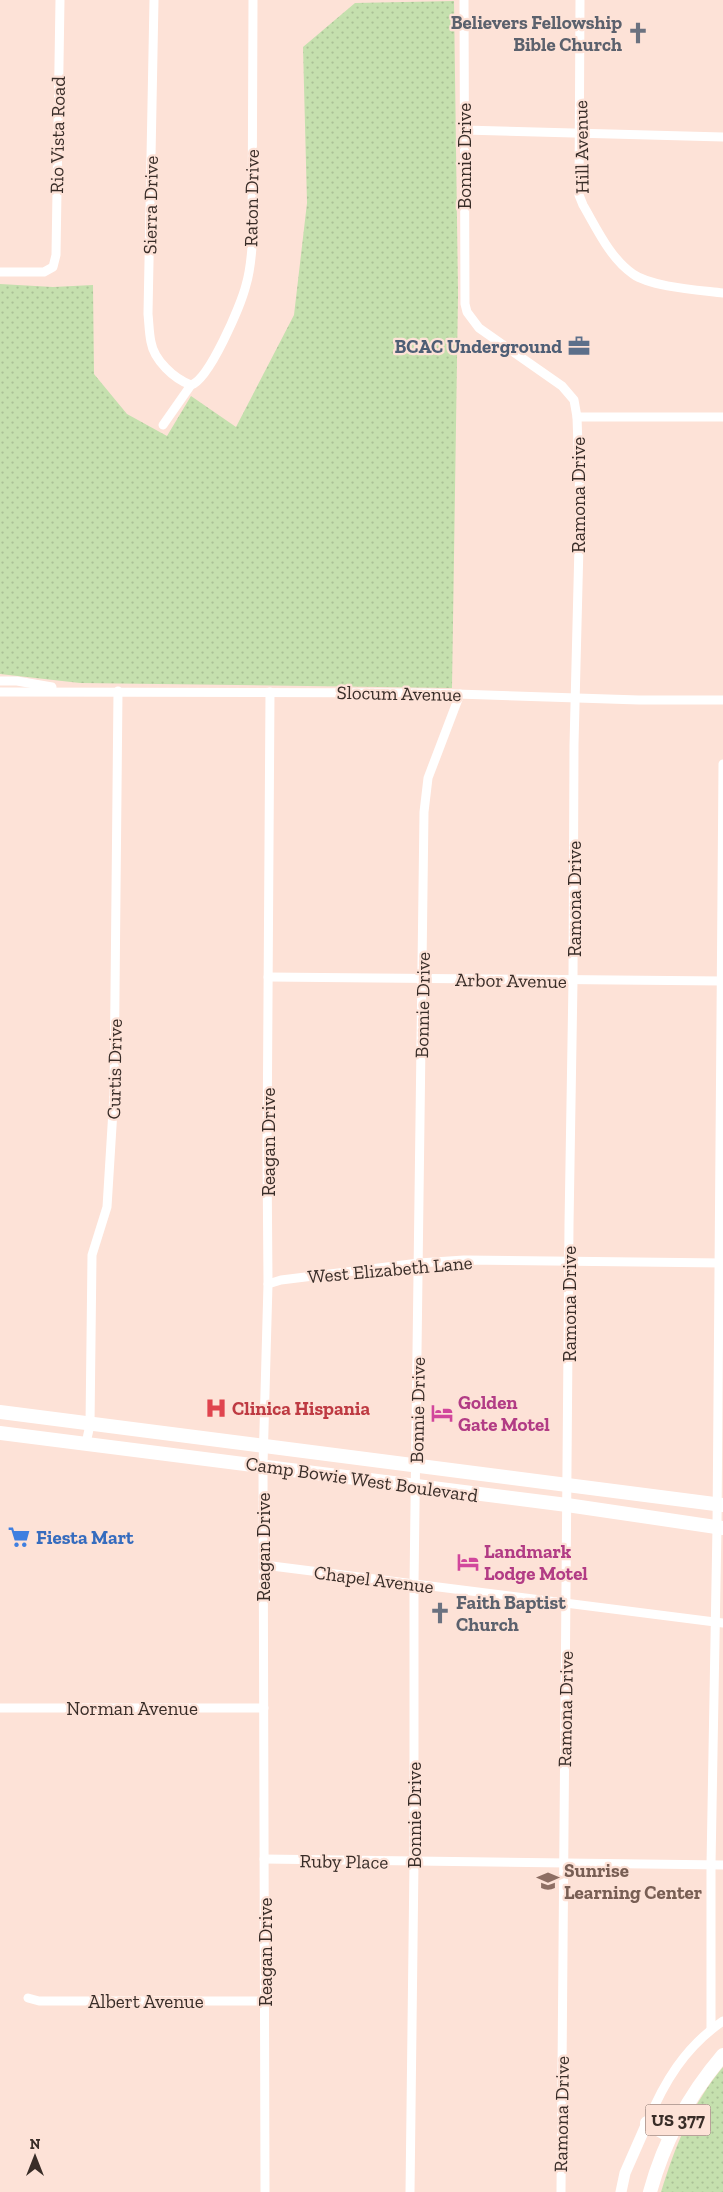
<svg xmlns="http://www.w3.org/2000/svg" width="723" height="2192" font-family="'Zilla Slab',serif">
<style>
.grass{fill:url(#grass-dots)}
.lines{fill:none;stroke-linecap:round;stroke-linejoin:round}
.minor{stroke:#fff;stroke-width:9}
.tertiary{stroke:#fff;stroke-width:11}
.primary{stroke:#fff;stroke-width:14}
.labels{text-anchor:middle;stroke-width:4.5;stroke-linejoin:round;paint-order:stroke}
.shield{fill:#fde2d7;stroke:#74635c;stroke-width:1}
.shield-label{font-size:18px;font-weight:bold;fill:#392d28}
.worship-label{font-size:19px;font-weight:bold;fill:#5b616d;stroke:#fde2d7;text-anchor:end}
.street-label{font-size:19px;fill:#392d28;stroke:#fde2d7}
.service-label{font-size:19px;font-weight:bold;fill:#4e5e75;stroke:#fde2d7;text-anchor:end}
.hotel-label{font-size:19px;font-weight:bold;fill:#b23c85;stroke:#fde2d7;text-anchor:start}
.health-label{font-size:19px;font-weight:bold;fill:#be3a42;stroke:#fde2d7;text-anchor:start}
.shop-label{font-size:19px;font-weight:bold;fill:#366cbe;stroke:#fde2d7;text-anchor:start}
.education-label{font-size:19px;font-weight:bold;fill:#785e54;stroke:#fde2d7;text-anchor:start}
</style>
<defs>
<pattern id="grass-dots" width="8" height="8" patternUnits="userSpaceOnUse" patternTransform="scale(1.25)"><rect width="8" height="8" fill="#c5e0ae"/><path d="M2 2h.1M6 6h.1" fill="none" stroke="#aac096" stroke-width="1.8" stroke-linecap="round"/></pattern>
</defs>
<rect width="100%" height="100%" fill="#fde2d7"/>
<g class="grass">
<polygon points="454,1 458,294 452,688 80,683 0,674 0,284 53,287 93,285 94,374 127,414 167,436 191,396 236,427 294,315 307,203 303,47 355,3"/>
<path d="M723,2067v125h-62c14,-46 31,-88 62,-125z"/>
</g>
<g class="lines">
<g class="minor">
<path d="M154,0l-6,314c1,9 1,19 3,28 3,18 23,37 40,43 18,-5 50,-80 55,-100 4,-13 5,-25 6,-38l1,-247"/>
<polyline points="464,0 465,304 467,312 479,328 562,386 574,400 577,417 580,505 574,745 573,981 569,1225 561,2192"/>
<path d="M580,0l-1,195 4,10c14,24 27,53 50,69 18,13 66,16 90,19"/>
<polyline points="464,130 723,137"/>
<polyline points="0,272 44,272 53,267 56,255 60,0"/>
<polyline points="577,417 723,417"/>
<polyline points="163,425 191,385"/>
<polyline points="0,681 17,681 52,687"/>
<polyline points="0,692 426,693 639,700 723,700"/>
<polyline points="268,977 723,981"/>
<polyline points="268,1284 281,1280 419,1263 464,1260 723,1263"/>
<polyline points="86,1443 90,1425 92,1255 107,1207 114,1094 118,691"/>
<polyline points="264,1565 723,1623"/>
<polyline points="0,1708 264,1708"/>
<polyline points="264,1859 723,1865"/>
<polyline points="28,1998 39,2001 265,2001"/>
<polyline points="711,2029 711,1865 717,1527 723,764"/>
<path d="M647,2123c17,-41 38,-76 76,-102"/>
<polyline points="265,2192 263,1465 268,1284 267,1153 270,692"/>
<polyline points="410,2192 414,1862 414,1584 424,812 428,778 460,694"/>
</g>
<polyline class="tertiary" points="621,2192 625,2173 647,2123"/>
<g class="primary">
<polyline points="0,1412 723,1505"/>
<polyline points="0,1433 567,1505 723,1528"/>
<polyline points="647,2123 670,2136"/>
<path d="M650,2192c14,-51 38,-96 73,-137"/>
</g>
</g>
<defs>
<g id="church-bare" transform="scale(1.725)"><path d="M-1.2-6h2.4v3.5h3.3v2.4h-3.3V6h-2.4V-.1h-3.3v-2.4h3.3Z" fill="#6b7280" stroke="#fde2d7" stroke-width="2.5" paint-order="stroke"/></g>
<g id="office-bare" transform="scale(1.725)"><path d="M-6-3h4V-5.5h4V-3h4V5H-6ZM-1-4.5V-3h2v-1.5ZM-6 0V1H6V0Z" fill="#5c6f8a" stroke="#fde2d7" stroke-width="2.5" paint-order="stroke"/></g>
<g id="hospital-bare" transform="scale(1.725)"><path d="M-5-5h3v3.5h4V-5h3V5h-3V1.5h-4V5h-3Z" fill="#e0444e" stroke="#fde2d7" stroke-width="2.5" paint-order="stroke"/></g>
<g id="hotel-bare" transform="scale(1.725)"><path d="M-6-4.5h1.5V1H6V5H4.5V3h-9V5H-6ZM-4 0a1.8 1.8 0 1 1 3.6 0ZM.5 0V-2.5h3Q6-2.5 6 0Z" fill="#d1479c" stroke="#fde2d7" stroke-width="2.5" paint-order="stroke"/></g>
<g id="supermarket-bare" transform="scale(1.725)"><path d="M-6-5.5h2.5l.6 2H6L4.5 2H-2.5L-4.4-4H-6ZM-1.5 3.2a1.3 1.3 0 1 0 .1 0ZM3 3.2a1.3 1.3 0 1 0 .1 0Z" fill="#3f7fe0" stroke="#fde2d7" stroke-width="2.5" paint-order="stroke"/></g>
<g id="school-bare" transform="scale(1.725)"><path d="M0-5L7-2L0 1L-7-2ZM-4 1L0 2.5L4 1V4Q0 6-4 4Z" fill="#8d6e63" stroke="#fde2d7" stroke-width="2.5" paint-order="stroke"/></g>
</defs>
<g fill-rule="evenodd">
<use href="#church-bare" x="638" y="33"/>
<use href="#office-bare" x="579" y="346"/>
<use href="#hospital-bare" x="216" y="1408"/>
<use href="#hotel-bare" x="442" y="1413"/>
<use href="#supermarket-bare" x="19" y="1537"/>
<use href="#hotel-bare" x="468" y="1562"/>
<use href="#church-bare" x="440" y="1613"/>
<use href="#school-bare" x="548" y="1881"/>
</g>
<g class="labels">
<rect class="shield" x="645.5" y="2104.5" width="65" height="31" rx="4"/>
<g class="shield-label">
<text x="678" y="2126">US 377</text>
</g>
<g class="worship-label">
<text x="622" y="29">Believers Fellowship<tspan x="622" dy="22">Bible Church</tspan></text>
<text x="456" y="1609" text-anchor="start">Faith Baptist<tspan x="456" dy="22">Church</tspan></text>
</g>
<g class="street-label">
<text transform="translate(57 135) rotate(-89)" y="7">Rio Vista Road</text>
<text transform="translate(581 147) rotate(-91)" y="7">Hill Avenue</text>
<text transform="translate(464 156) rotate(-90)" y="7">Bonnie Drive</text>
<text transform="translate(251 198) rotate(-89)" y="7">Raton Drive</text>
<text transform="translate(150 205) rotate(-89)" y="7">Sierra Drive</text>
<text transform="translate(578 495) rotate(-90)" y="7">Ramona Drive</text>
<text transform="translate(399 693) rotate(1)" y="7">Slocum Avenue</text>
<text transform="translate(574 899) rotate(-90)" y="7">Ramona Drive</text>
<text transform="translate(511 980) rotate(1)" y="7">Arbor Avenue</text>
<text transform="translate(422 1005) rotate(-89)" y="7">Bonnie Drive</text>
<text transform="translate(114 1069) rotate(-89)" y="7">Curtis Drive</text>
<text transform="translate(268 1142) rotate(-90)" y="7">Reagan Drive</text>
<text transform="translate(390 1269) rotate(-5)" y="7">West Elizabeth Lane</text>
<text transform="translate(569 1304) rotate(-90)" y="7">Ramona Drive</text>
<text transform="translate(417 1410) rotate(-89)" y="7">Bonnie Drive</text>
<text transform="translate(362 1479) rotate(8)" y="7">Camp Bowie West Boulevard</text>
<text transform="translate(263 1547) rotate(-90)" y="7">Reagan Drive</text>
<text transform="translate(374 1579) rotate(7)" y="7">Chapel Avenue</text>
<text x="132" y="1715">Norman Avenue</text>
<text transform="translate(565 1709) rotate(-89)" y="7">Ramona Drive</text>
<text transform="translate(414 1815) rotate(-90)" y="7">Bonnie Drive</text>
<text transform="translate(344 1861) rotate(1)" y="7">Ruby Place</text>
<text transform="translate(265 1952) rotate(-90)" y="7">Reagan Drive</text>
<text x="146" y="2008">Albert Avenue</text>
<text transform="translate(561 2114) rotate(-89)" y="7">Ramona Drive</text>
</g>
<g class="service-label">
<text x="562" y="353">BCAC Underground</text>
</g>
<g class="hotel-label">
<text x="458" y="1409">Golden<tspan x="458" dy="22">Gate Motel</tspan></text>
<text x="484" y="1558">Landmark<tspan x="484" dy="22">Lodge Motel</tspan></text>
</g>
<g class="health-label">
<text x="232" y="1415">Clinica Hispania</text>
</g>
<g class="shop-label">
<text x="36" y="1544">Fiesta Mart</text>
</g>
<g class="education-label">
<text x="564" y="1877">Sunrise<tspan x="564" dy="22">Learning Center</tspan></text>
</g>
</g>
<g transform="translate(35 2157)" stroke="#fde2d7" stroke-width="4" paint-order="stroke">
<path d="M0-4L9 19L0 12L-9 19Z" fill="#392d28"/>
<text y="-8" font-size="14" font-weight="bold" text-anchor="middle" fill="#392d28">N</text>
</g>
</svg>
